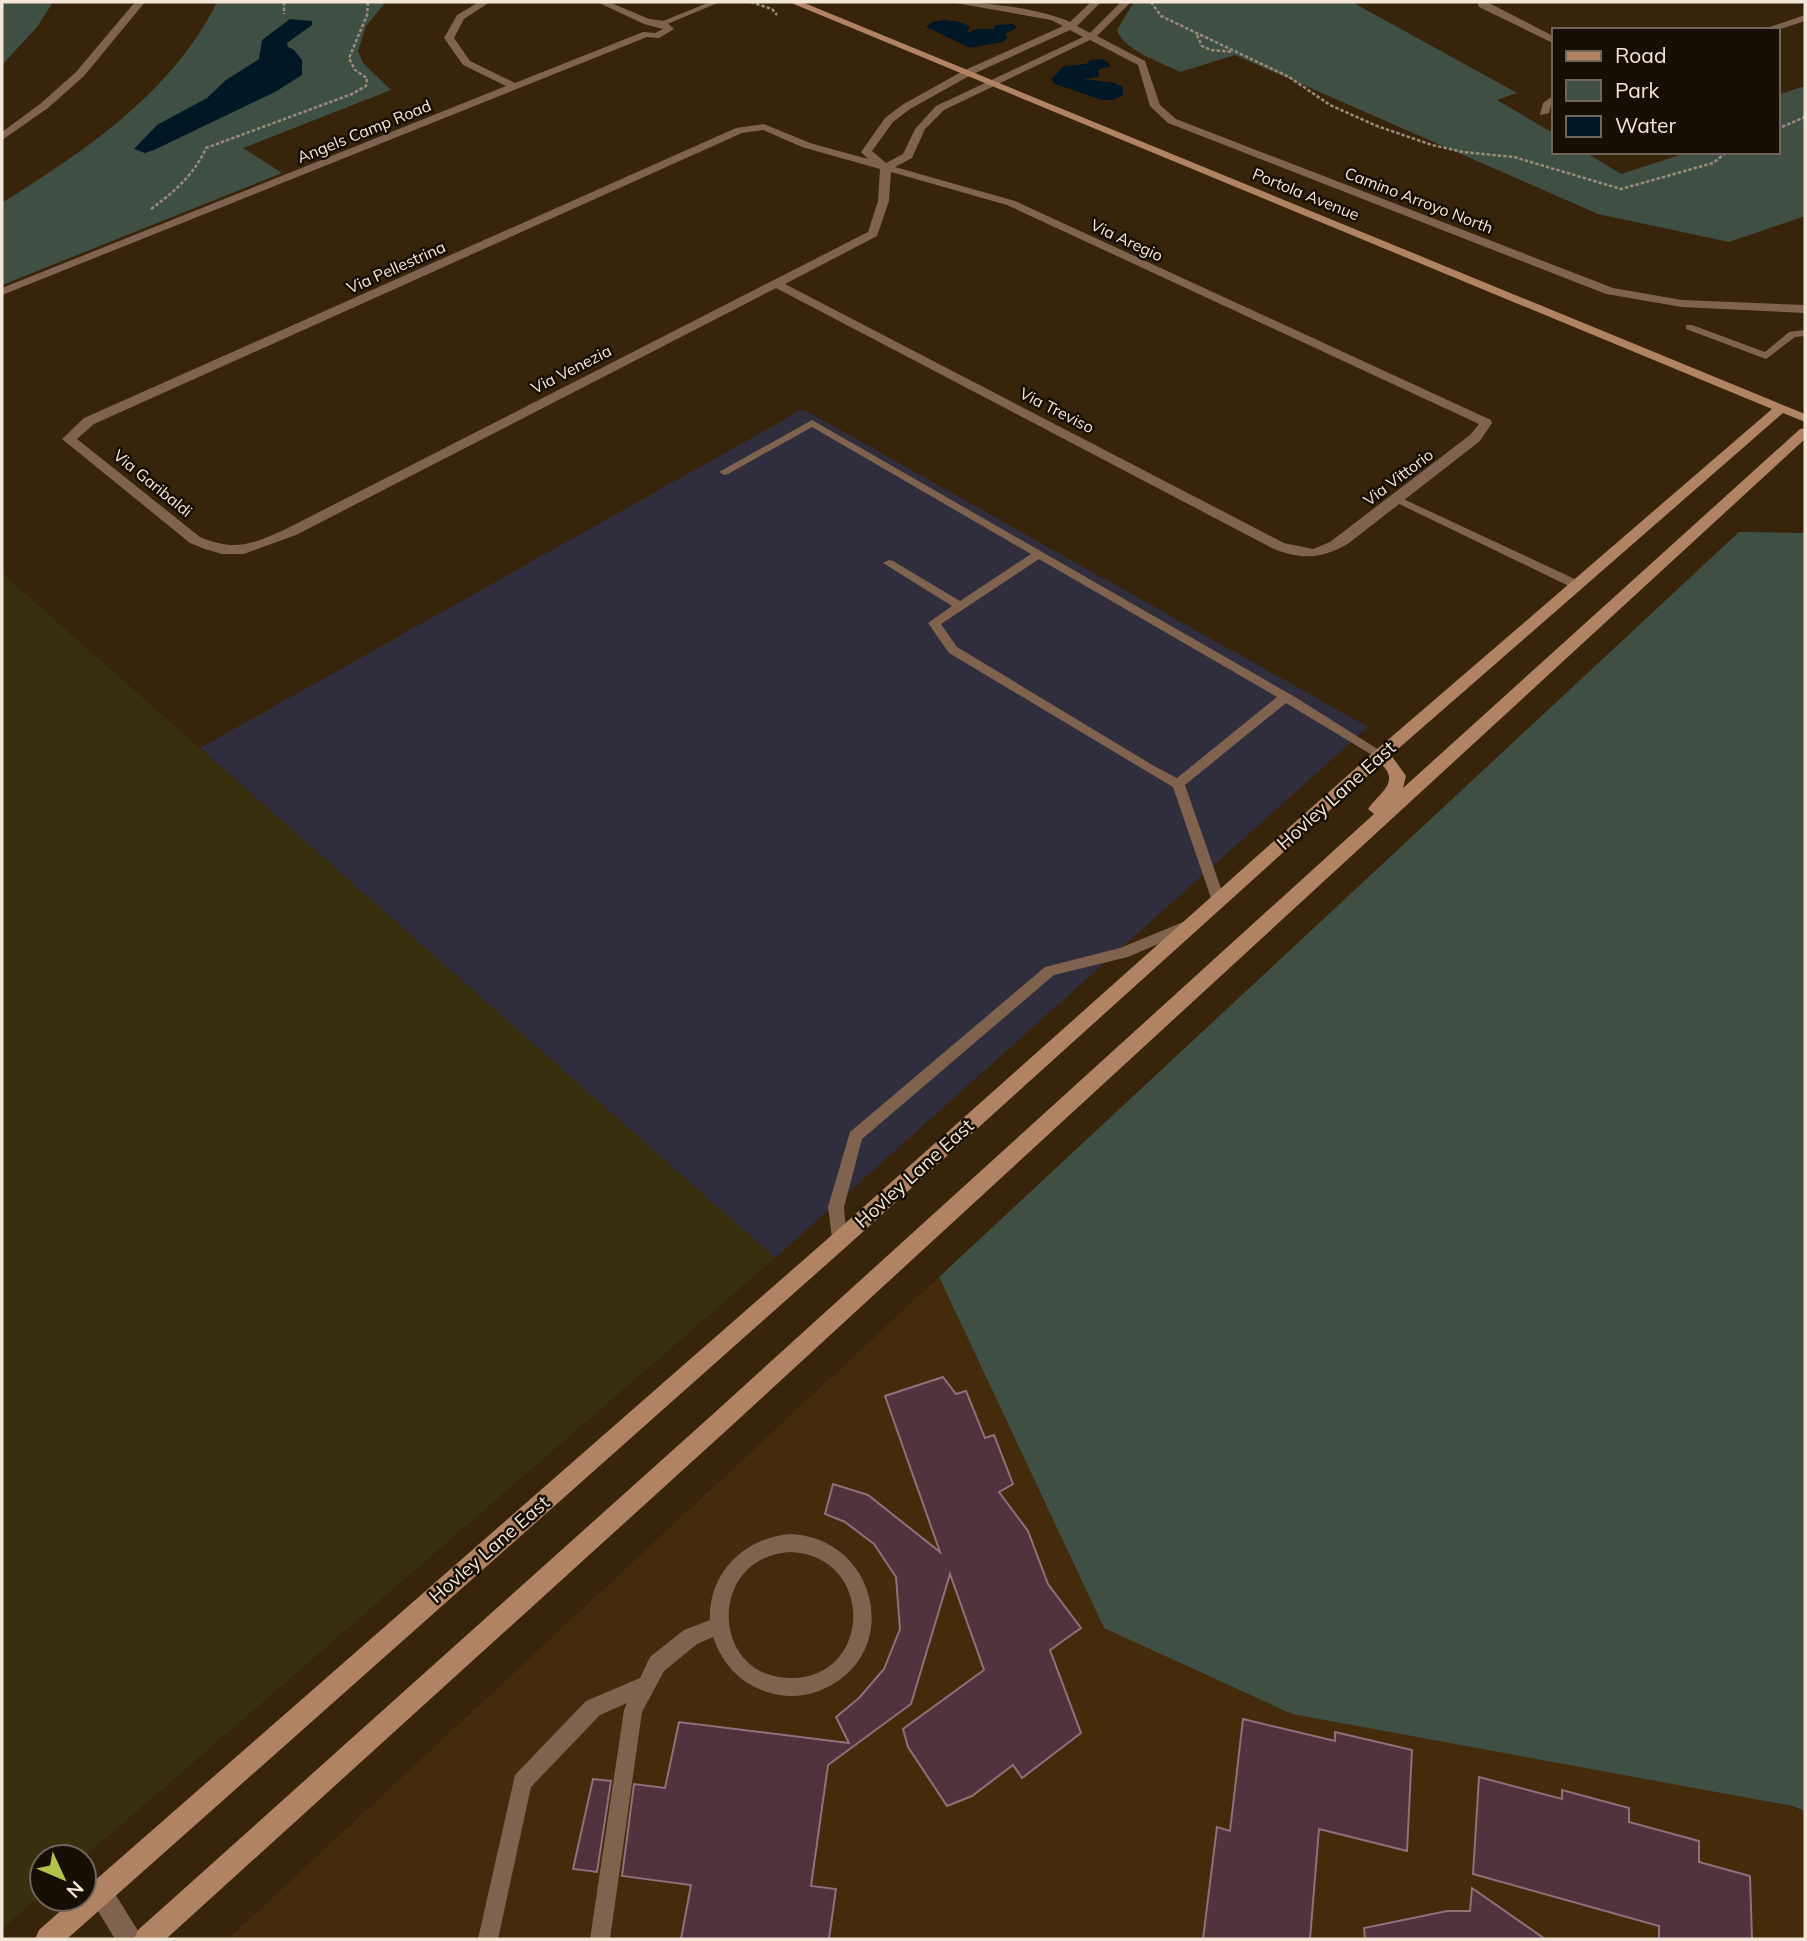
<svg xmlns="http://www.w3.org/2000/svg" width="1807" height="1941" font-family="Mulish,sans-serif">
<style>
.built{fill:#432b0b}
.education{fill:#302d3d}
.green{fill:#3f4f44}
.sand{fill:#372f0e}
.water{fill:#001725}
.building{fill:#51333e;stroke:#926f7b;stroke-width:2}
.lines{fill:none;stroke-linecap:round;stroke-linejoin:round}
.path{stroke:#9a8b77;stroke-width:2.5;stroke-dasharray:3.5 2;stroke-linecap:butt}
.lane{fill:#7f634f;fill-rule:evenodd}
.street{fill:#7f634f;fill-rule:evenodd}
.secondary{fill:#b08363;fill-rule:evenodd}
.labels{text-anchor:middle;stroke-width:5;stroke-linejoin:round;paint-order:stroke}
.far-street-label{font-size:16px;fill:#f4e7d9;stroke:#170f06}
.street-label{font-size:19px;fill:#f4e7d9;stroke:#170f06}
</style>
<rect width="100%" height="100%" fill="#37240b"/>
<polygon class="built" points="939,1277 1104,1628 1805,1811 1805,1939 228,1939"/>
<polygon class="education" points="803,409 1368,727 775,1258 200,748"/>
<g class="green">
<polygon points="2,2 53,2 37,27 2,65"/>
<path d="M217,2h169l-20,24 -8,25 5,12 28,27 -148,58 39,25 -280,112v-82c83,-52 171,-111 215,-201z"/>
<path d="M1134,2h218l165,91 -20,7 56,33v19h32l36,22 68,-22h88v-57l28,-9v130l-76,26 -131,-28 -363,-159 -55,17c-19,-10 -56,-21 -63,-42z"/>
<polygon points="1739,532 1805,533 1805,1811 1792,1806 1292,1714 1104,1628 939,1277"/>
</g>
<polygon class="sand" points="2,573 775,1258 84,1857 42,1857 42,1894 2,1929"/>
<g class="water">
<polygon points="290,19 312,21 312,25 287,43 288,47 294,50 302,60 302,75 275,92 154,150 145,153 134,149 157,125 207,98 226,80 259,59 262,40"/>
<polygon points="945,20 960,22 969,26 968,33 977,29 994,29 995,25 1013,24 1017,28 1006,33 1007,38 1002,42 970,48 926,27 932,22"/>
<polygon points="1101,59 1108,62 1110,66 1098,70 1099,77 1082,79 1115,83 1123,87 1123,95 1113,100 1102,100 1055,84 1051,79 1064,66 1086,64 1091,60"/>
</g>
<g class="building">
<polygon points="943,1377 956,1394 966,1391 985,1438 994,1435 1013,1484 999,1492 1028,1531 1048,1584 1081,1628 1050,1650 1081,1733 1022,1778 1013,1765 972,1796 947,1806 908,1747 903,1729 984,1670 950,1574 911,1704 828,1765 811,1886 836,1889 829,1939 681,1939 691,1885 622,1876 634,1784 665,1788 679,1722 849,1743 836,1717 859,1698 884,1669 900,1629 896,1577 874,1544 845,1522 825,1514 833,1484 868,1495 940,1552 885,1396"/>
<polygon points="1243,1719 1335,1741 1335,1732 1412,1750 1407,1851 1319,1829 1310,1939 1203,1939 1217,1827 1230,1831"/>
<polygon points="1479,1777 1562,1799 1562,1790 1629,1808 1629,1822 1699,1841 1699,1862 1750,1876 1752,1939 1659,1939 1659,1926 1473,1874"/>
<polygon points="593,1779 611,1781 597,1872 573,1869"/>
<polygon points="1472,1888 1545,1939 1365,1939 1364,1928 1447,1911 1470,1911"/>
</g>
<g class="lines">
<g class="path">
<polyline points="284,2 284,14"/>
<polyline points="751,2 772,9 777,15"/>
<polyline points="1151,2 1161,16 1289,77 1330,105 1377,126 1432,145 1463,152 1514,157 1621,189 1713,163 1727,152"/>
<polyline points="1197,35 1202,46 1211,50 1233,52"/>
<polyline points="1777,129 1805,117"/>
<path d="M151,209c23,-17 43,-34 55,-61l146,-54 14,-8 1,-8 -12,-8 -6,-12 18,-43 1,-13"/>
</g>
<g class="lane">
<polygon points="710,2 720,2 665,25 658,23"/>
<polygon points="1686,325 1692,325 1765,352 1789,332 1805,330 1805,336 1795,337 1766,359 1686,329"/>
<path d="M812,420l483,277 92,58 -6,4 -4,-1 -91,-55 -101,82 40,115 -2,4h-10l-40,-117 -224,-134 -21,-30 24,-17 -69,-43 6,-3 4,1 67,40 71,-47 -219,-127 -84,47 -4,1 -5,-3zM1039,559l238,138 -100,81 -23,-12 -197,-119 -16,-23z"/>
<polygon points="1397,496 1581,582 1583,585 1581,588 1573,588 1393,501 1392,499"/>
<polygon points="1188,920 1195,925 1193,929 1128,957 1054,975 862,1139 844,1207 847,1241 845,1246 839,1248 833,1246 828,1207 850,1132 1045,967 1120,948"/>
<path d="M791,1534c89,5 113,124 28,157 -17,6 -34,7 -52,1 -27,-9 -44,-27 -54,-55l-16,7 -33,27 -22,41 -32,227h-20l34,-229 3,-7 -27,12 -69,72 -33,152h-20l37,-164 71,-74 54,-23 10,-21 34,-27 26,-10c-2,-47 35,-83 81,-86zM791,1552c84,4 82,126 0,126 -82,0 -84,-122 0,-126z"/>
</g>
<g class="street">
<polygon points="135,2 145,2 84,76 48,108 2,140 2,132 40,104 76,72"/>
<polygon points="479,2 490,2 464,19 454,38 470,61 515,83 643,32 655,33 663,29 644,24 597,2 609,2 649,19 665,21 674,29 659,38 647,37 2,295 2,288 506,86 463,65 444,38 457,15"/>
<path d="M950,2c30,-1 93,7 120,20l21,-20h10l-24,24 13,7 31,-31h10l-34,34 48,25 15,44 16,14 437,169 69,12 123,5v8l-123,-6 -76,-13 -438,-171 -18,-17 -12,-41 -48,-25 -146,70 -19,19 -13,29 -17,9 120,34 476,219 1,3 -12,18 -131,102c-27,16 -46,17 -75,6l-498,-261 -480,247 -52,19h-22l-17,-5 -15,-6 -128,-104 22,-21 652,-290 28,-4 46,19 58,16 -7,-7 24,-34 17,-13 61,-34 100,-45 -12,-6zM1070,30l13,7 -147,69 -21,23 -12,25 -17,9 -14,-12 21,-29 17,-13 61,-34zM763,130l39,17 78,22 -2,32 -10,31 -582,297c-34,15 -50,23 -86,8l-123,-98 17,-15 648,-291zM891,172l116,33 472,219 -9,11 -140,107 -17,7 -29,-6 -499,-259 92,-48 12,-35z"/>
<polygon points="1477,2 1487,2 1553,36 1553,43 1479,7"/>
<polygon points="1805,15 1805,21 1777,30 1761,30"/>
<polygon points="1553,96 1549,113 1540,115 1543,103"/>
<polygon points="100,1880 109,1884 143,1939 115,1939 87,1893 91,1884"/>
</g>
<path class="secondary" d="M789,2h13l1003,412v8l-22,-9 -392,342 15,21 -3,12 397,-359 5,-1v11l-1077,990 -562,510h-32l4,-9 574,-515 662,-601 -6,-5c11,-16 33,-27 13,-45l-535,483 -779,692h-32l4,-9 35,-31h10v-9l748,-655 543,-484 397,-342z"/>
</g>
<g class="labels">
<g class="far-street-label">
<text transform="translate(364 131) rotate(-22)" y="6">Angels Camp Road</text>
<text transform="translate(1306 194) rotate(22)" y="6">Portola Avenue</text>
<text transform="translate(1419 200) rotate(21)" y="6">Camino Arroyo North</text>
<text transform="translate(1127 240) rotate(25)" y="6">Via Aregio</text>
<text transform="translate(396 267) rotate(-24)" y="6">Via Pellestrina</text>
<text transform="translate(571 369) rotate(-27)" y="6">Via Venezia</text>
<text transform="translate(1057 410) rotate(27)" y="6">Via Treviso</text>
<text transform="translate(1398 477) rotate(-37)" y="6">Via Vittorio</text>
<text transform="translate(153 483) rotate(39)" y="6">Via Garibaldi</text>
</g>
<g class="street-label">
<text transform="translate(1336 795) rotate(-42)" y="7">Hovley Lane East</text>
<text transform="translate(914 1173) rotate(-42)" y="7">Hovley Lane East</text>
<text transform="translate(489 1549) rotate(-41)" y="7">Hovley Lane East</text>
</g>
</g>
<rect width="1807" height="1941" fill="none" stroke="#f4e7d9" stroke-width="7"/>
<rect x="1552" y="28" width="228" height="126" fill="#170f06" stroke="#6f655a" stroke-width="2"/>
<rect x="1566" y="51" width="35" height="10" fill="#b08363" stroke="#6f655a" stroke-width="2"/>
<text x="1615" y="63" font-size="21" fill="#f4e7d9">Road</text>
<rect x="1566" y="80" width="35" height="21" fill="#3f4f44" stroke="#6f655a" stroke-width="2"/>
<text x="1615" y="98" font-size="21" fill="#f4e7d9">Park</text>
<rect x="1566" y="116" width="35" height="21" fill="#001725" stroke="#6f655a" stroke-width="2"/>
<text x="1615" y="133" font-size="21" fill="#f4e7d9">Water</text>
<g transform="translate(63 1878) rotate(134)"><circle r="33" fill="#170f06" stroke="#6f655a" stroke-width="2"/>
<path d="M0-5L12 26L0 18L-12 26Z" fill="#b3c24b"/>
<text y="-10" font-size="19" font-weight="bold" text-anchor="middle" fill="#f4e7d9">N</text>
</g>
</svg>
